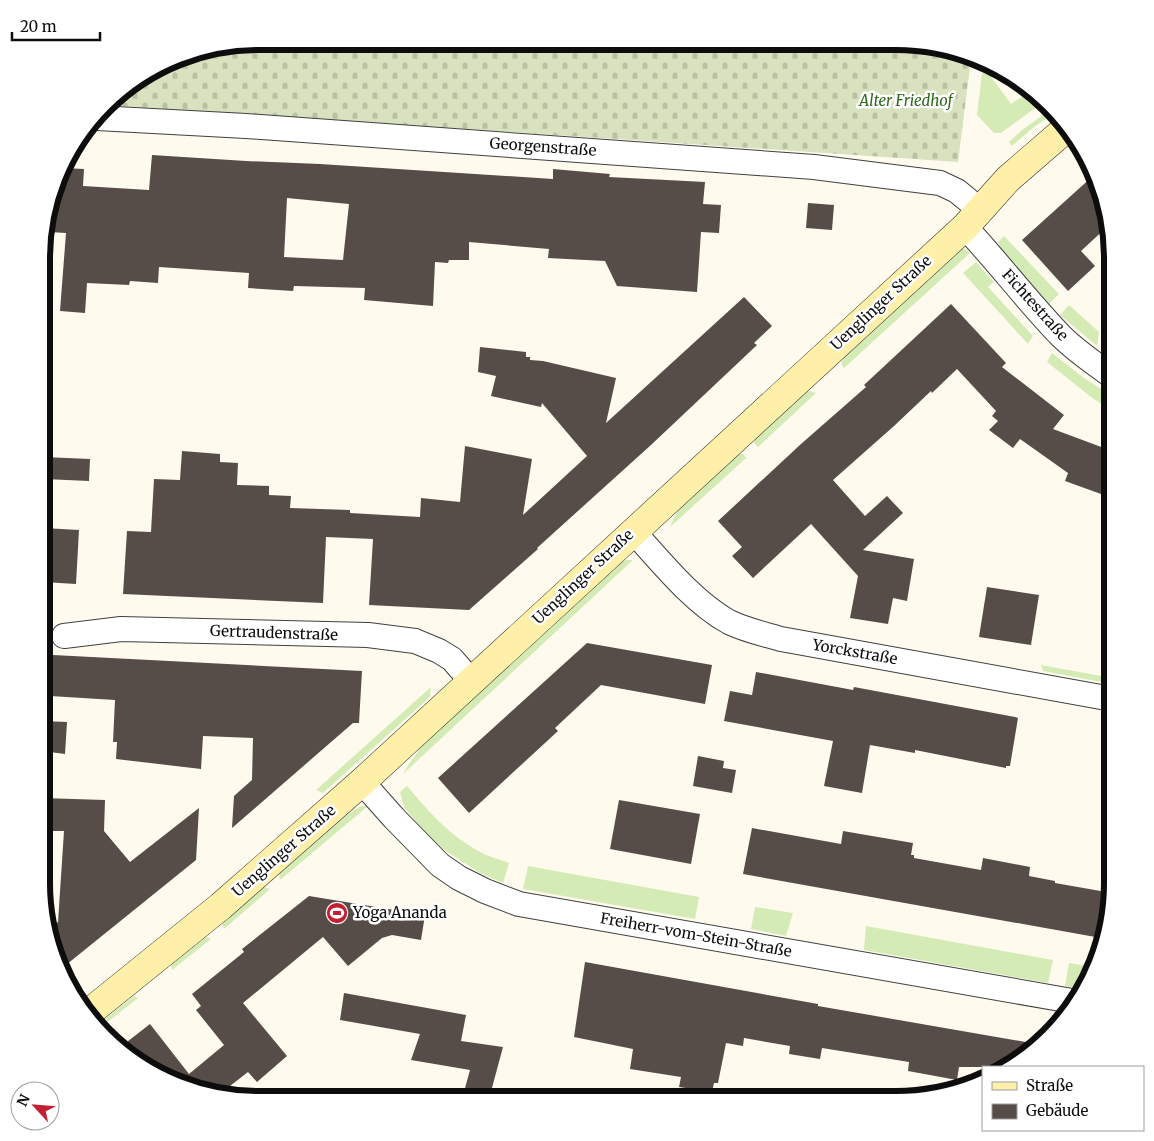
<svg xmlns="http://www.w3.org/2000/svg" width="1154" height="1141" font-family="Merriweather,serif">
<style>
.grass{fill:#d5ebb6}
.cemetery{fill:url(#cemetery-stones)}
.building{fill:#564d49;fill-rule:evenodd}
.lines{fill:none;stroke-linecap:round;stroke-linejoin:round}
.minor-casing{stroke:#404040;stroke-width:26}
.secondary-casing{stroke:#2f2f2f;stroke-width:29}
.minor{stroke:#fff;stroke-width:24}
.secondary{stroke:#fff0a9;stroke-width:28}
.labels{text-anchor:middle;stroke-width:5;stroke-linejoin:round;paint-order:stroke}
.park-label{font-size:15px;font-style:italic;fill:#30681b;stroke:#fff}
.street-label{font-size:15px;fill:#0d0d0d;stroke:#fff}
.poi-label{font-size:15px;fill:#0d0d0d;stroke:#fff;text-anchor:start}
.rim{fill:none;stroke:#0d0d0d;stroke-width:6}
</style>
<defs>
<pattern id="cemetery-stones" width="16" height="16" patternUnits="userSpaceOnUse" patternTransform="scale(1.25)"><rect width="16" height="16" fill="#d8e2be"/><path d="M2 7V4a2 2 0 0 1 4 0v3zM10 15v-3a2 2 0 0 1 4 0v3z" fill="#b8c1a2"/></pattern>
</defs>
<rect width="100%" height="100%" fill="#fffaee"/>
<g class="grass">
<polygon points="982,73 989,74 1011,104 1029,92 1042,103 1001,133 994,133 977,115"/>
<polygon points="1050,110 1053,114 1034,127 1012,146 1009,142 1022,130"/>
<polygon points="1004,236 1059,294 1049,304 1003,254 998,242"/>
<polygon points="962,248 967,250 970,253 844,368 841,364 844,356"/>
<polygon points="976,262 994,282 988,287 1033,336 1028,344 963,273"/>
<polygon points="1069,305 1099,332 1097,346 1060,315"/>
<polygon points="1052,353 1084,378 1112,396 1112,411 1091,397 1047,362"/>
<polygon points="810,391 816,393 758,447 754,443 756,437 803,393"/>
<polygon points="738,453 743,454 746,458 670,527 679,507"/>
<polygon points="626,560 633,560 403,774 409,764 422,746 614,567"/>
<polygon points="1041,665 1112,678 1112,684 1043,671"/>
<polygon points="431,687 430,697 323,793 316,790"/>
<path d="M407,786c21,25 43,50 73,66 9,5 19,7 29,11l-6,20 -23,-10 -37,-24 -19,-18 -20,-24 -4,-15z"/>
<polygon points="361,806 368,806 280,880 280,873 348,814"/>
<polygon points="528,866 699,897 695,919 523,889"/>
<polygon points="264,887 270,889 224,929 222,924"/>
<polygon points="755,907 793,913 786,936 751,929"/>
<polygon points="866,926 1053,960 1048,983 864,950"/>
<polygon points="206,937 211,939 172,970 171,965"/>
<polygon points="1069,963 1093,967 1090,979 1082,989 1065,986"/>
<polygon points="134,996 138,998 101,1027 98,1025"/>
</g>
<polygon class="cemetery" points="258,41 924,43 971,59 958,162 107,105 115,95 188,53"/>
<g class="building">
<path d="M152,155l94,6 74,3 233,15v-10l57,5 -1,3 96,5 -2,22 18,1 -2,28 -18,-1 -4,60 -80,-6 -12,-25 -57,-3 1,-9 -80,-7v18h-20l-1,3 -13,-1 -2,44 -69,-6 1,-12 -71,-2 -1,5 -45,-3 1,-15 -90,-6 -1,16 -28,-2 -1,4 -42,-2 -2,30 -25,-2 6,-78 -17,-1 1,-28 14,-36 20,1 -1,17 66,4zM287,198l62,6 -6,56 -59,-3z"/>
<polygon points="1094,175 1101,188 1109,225 1081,251 1095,266 1068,291 1022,240"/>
<polygon points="808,203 834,205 832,230 806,228"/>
<polygon points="744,297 772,326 754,343 757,345 651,445 537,548 538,549 469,610 369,605 373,539 326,537 323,603 123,594 127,531 151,532 154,479 180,480 182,451 220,454 220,462 238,463 237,485 269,486 269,495 291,496 290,508 350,510 350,513 420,517 421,498 460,502 465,446 532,459 523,515 587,456 542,403 541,407 491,396 496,376 478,372 480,347 526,352 526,357 530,357 530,360 543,361 616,378 606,423"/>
<polygon points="951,304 1006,363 1002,367 1064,415 1053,429 1112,451 1112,498 1065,481 1068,473 1020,439 1013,448 989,430 998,421 992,416 996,411 957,369 932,393 931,391 894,426 833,480 865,516 887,496 903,513 863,550 914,559 907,601 893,598 888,624 850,618 858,576 811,524 753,578 732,556 742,547 718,521 801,444 866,387 864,385"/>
<polygon points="44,457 90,459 89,481 44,479"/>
<polygon points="44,528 79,530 76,584 43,582"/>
<polygon points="987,587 1039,595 1031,645 979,637"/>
<polygon points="587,643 712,665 705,704 601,685 555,728 558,731 469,813 438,778"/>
<polygon points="53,655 362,671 359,723 353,723 232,828 234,796 252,780 253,738 203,736 201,769 116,759 117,742 113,742 115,700 50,696"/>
<polygon points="756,672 853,690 854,687 1015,717 1018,718 1010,766 1006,766 1006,768 915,750 915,753 870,745 862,793 824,786 833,741 724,721 730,691 752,695"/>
<polygon points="43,721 67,722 65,754 42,751"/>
<polygon points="698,756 724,761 723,768 736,770 732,793 693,786"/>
<polygon points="42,798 105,800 104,831 130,862 199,808 196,860 61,969 53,953 48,929 58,922 64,831 42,831"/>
<polygon points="619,800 700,814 691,864 610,849"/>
<polygon points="752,828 841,844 843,831 913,843 911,855 914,855 914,858 981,870 983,858 1030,867 1029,876 1055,881 1055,883 1112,893 1112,897 1101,938 743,874"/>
<polygon points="309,896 425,915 421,940 392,935 382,938 348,966 323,937 243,1003 287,1056 257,1082 248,1072 221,1093 162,1077 123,1045 150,1024 189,1074 224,1045 196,1010 201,1006 192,994 244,952 242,949"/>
<polygon points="585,962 818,1004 818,1006 1037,1044 1028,1055 1005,1067 959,1067 957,1080 908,1071 909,1062 822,1048 820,1059 789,1054 790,1046 744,1038 743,1046 726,1043 718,1083 714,1083 712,1092 679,1087 681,1077 630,1069 633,1049 574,1037"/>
<polygon points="344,993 466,1015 461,1041 503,1047 489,1099 462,1099 470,1070 411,1060 420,1034 340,1020"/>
</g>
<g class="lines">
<g class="minor-casing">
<g id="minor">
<polyline points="97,118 246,126 814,167 940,183 957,191 980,210"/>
<path d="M965,227c33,35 62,74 96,109 15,15 34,28 51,40"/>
<path d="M633,531c28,31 60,71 96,91 16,8 35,12 52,17l331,60"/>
<polyline points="64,636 121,629 368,635 415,641 439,651 452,659 471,681"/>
<polyline points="362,782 394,818 440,865 459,878 485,891 519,904 1072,1001"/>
</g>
</g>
<g class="secondary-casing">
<polyline id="secondary" points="86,1015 221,906 362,782 965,227 1008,179 1068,127"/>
</g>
<use href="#minor" class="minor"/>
<use href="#secondary" class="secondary"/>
</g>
<defs>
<g id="stadium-disc" transform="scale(1.125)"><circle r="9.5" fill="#c31f32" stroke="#fff"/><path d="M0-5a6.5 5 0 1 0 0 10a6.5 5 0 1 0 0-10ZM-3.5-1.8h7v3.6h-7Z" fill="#fff"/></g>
</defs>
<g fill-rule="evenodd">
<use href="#stadium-disc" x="337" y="913"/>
</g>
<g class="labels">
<g class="park-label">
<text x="906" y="106">Alter Friedhof</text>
</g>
<g class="street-label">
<text transform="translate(543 147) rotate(4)" y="5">Georgenstraße</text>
<text transform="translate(881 303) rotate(-43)" y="5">Uenglinger Straße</text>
<text transform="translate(1035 305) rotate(48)" y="5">Fichtestraße</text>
<text transform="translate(583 577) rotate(-43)" y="5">Uenglinger Straße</text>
<text transform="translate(274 633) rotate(2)" y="5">Gertraudenstraße</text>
<text transform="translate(855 652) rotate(10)" y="5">Yorckstraße</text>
<text transform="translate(284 851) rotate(-41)" y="5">Uenglinger Straße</text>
<text transform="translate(696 935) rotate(10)" y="5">Freiherr-vom-Stein-Straße</text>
</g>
<g class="poi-label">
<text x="353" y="918">Yoga Ananda</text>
</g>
</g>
<path d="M0 0H1154V1141H0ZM258 50H896A208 208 0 0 1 1104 258V883A208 208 0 0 1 896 1091H258A208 208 0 0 1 50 883V258A208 208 0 0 1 258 50Z" fill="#fff" fill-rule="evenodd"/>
<path class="rim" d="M258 50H896A208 208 0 0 1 1104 258V883A208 208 0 0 1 896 1091H258A208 208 0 0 1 50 883V258A208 208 0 0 1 258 50Z"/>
<rect x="982" y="1066" width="162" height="65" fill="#ffffff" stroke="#9e9e9e"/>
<rect x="992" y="1082" width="25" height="8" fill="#fff0a9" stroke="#9e9e9e"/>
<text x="1026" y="1091" font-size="15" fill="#0d0d0d">Straße</text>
<rect x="992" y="1104" width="25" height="15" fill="#564d49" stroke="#9e9e9e"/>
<text x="1026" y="1116" font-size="15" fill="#0d0d0d">Gebäude</text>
<g transform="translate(35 1106) rotate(296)"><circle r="24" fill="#ffffff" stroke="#9e9e9e"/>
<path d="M0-4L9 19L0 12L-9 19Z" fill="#c31f32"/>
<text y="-8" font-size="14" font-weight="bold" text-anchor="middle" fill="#0d0d0d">N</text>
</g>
<path d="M12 32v8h88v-8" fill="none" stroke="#0d0d0d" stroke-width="2.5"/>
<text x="20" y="32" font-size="15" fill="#0d0d0d" stroke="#ffffff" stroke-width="4" paint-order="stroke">20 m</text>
</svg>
